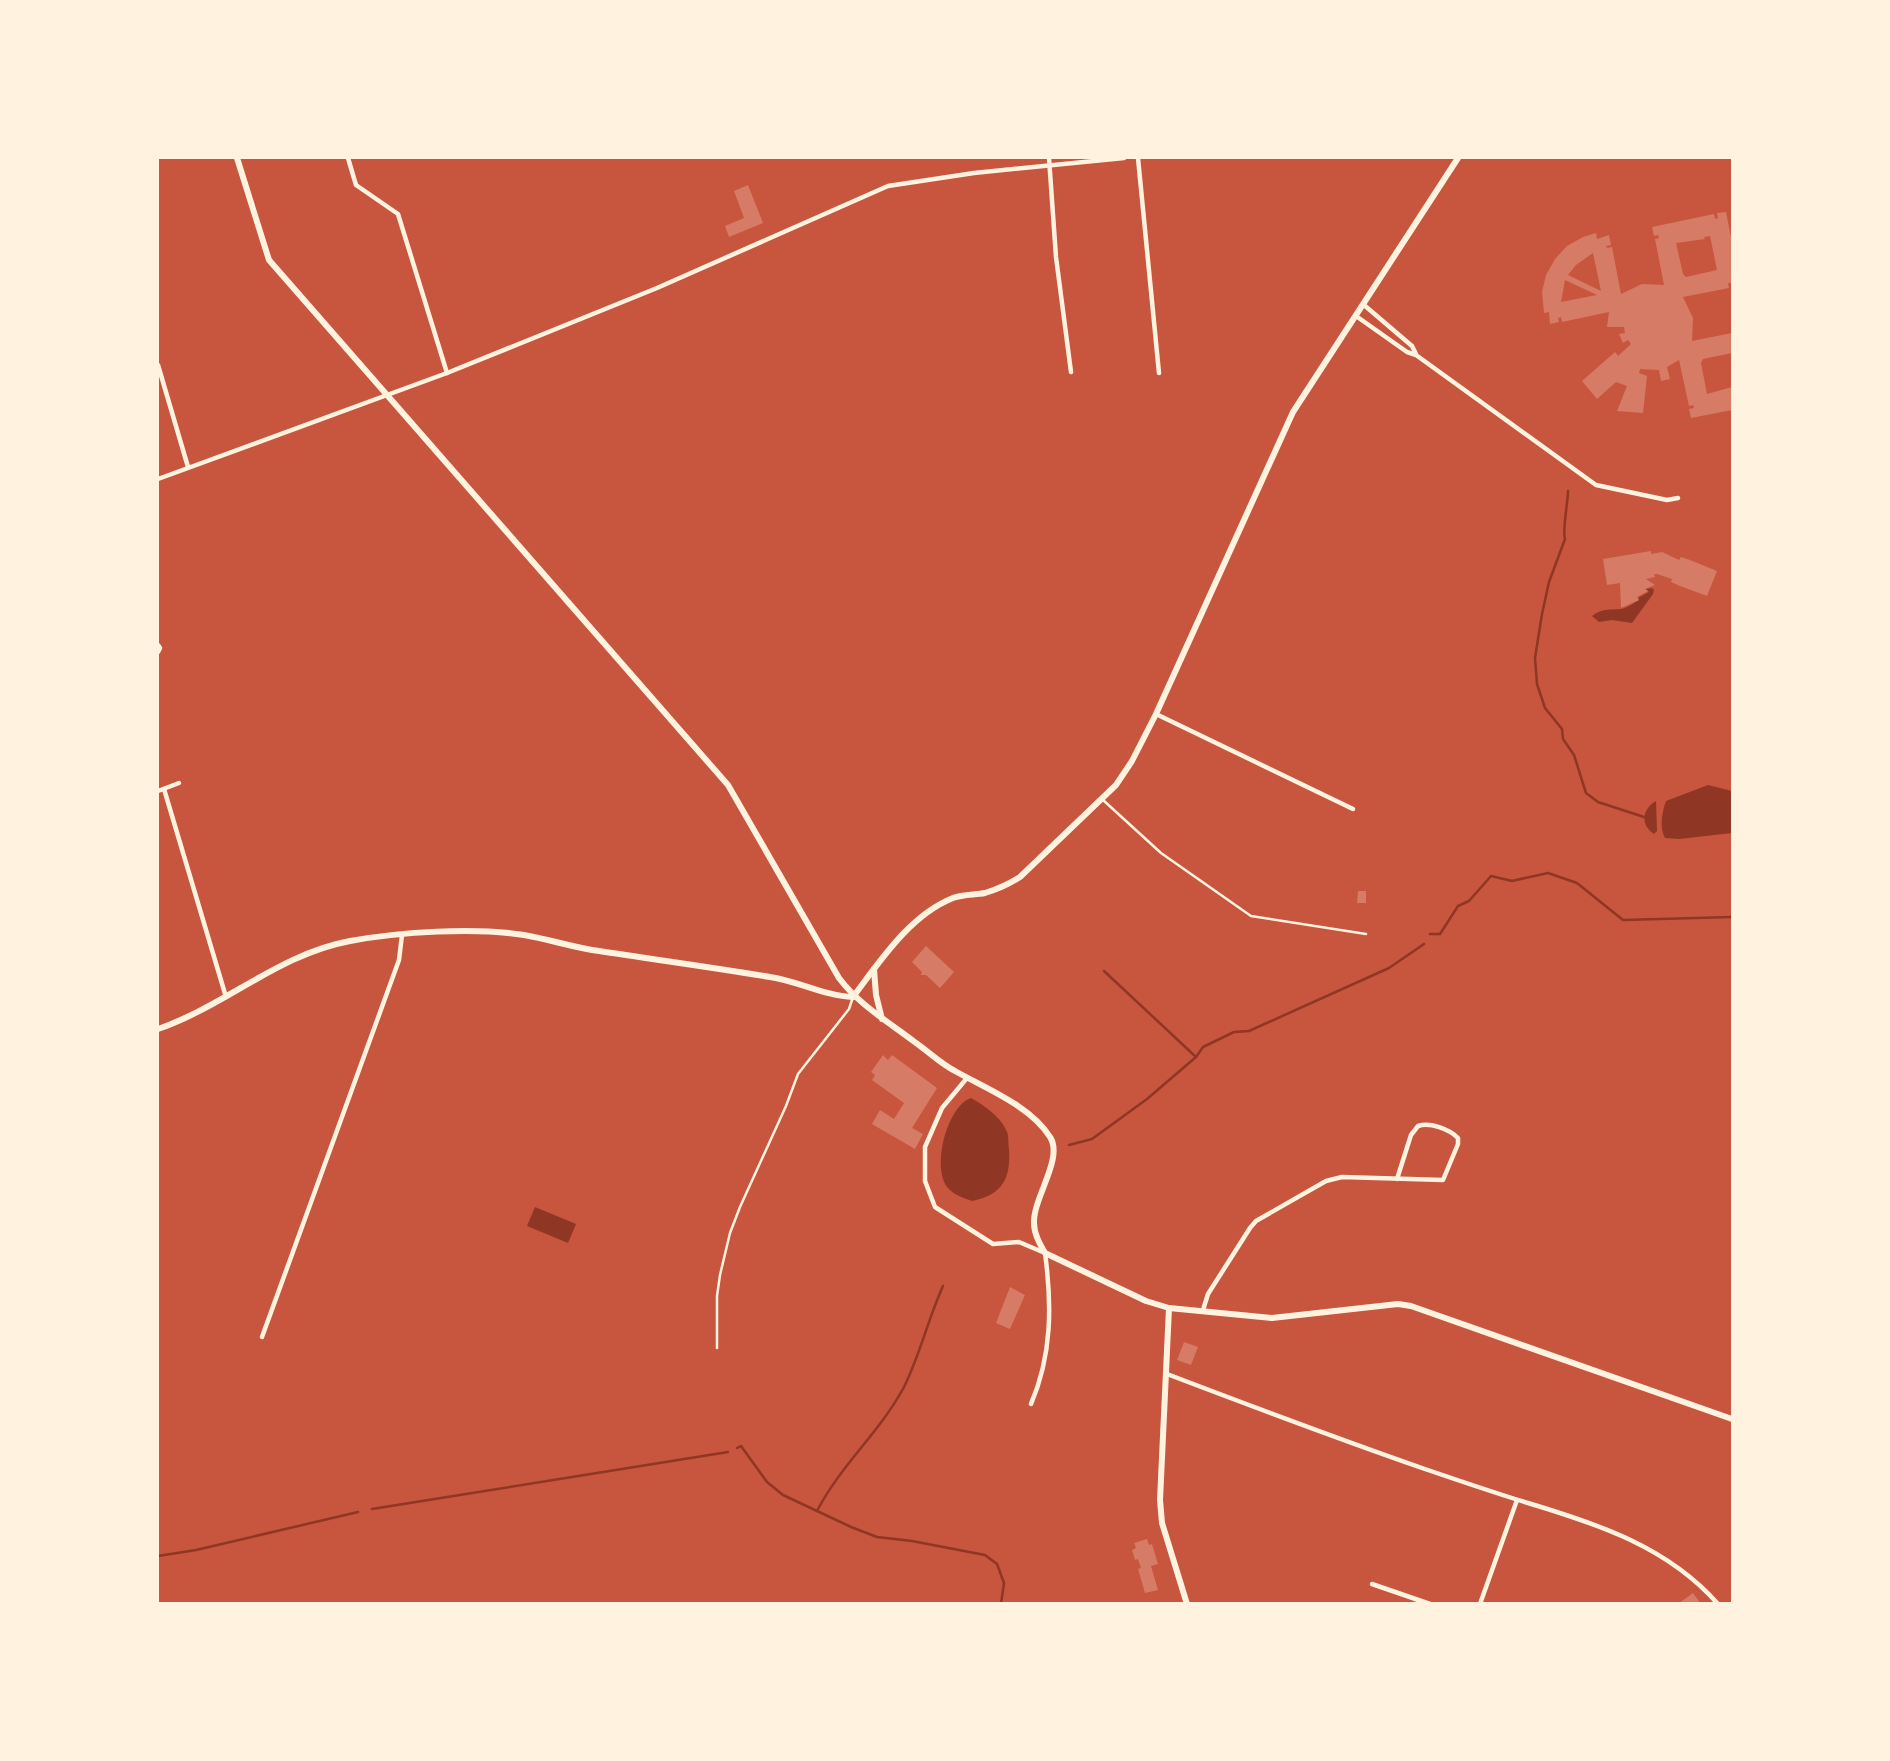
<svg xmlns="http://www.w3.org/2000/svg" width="1890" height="1761" font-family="'PT Serif',serif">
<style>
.water{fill:#8f3625}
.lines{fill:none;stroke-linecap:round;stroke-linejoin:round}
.stream{stroke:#8f3625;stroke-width:2.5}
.building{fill:#d67c66;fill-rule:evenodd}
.service{stroke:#fff3e0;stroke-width:2.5}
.minor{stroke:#fff3e0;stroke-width:4.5}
.tertiary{stroke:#fff3e0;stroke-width:6}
</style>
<rect width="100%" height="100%" fill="#c8553d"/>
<g class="water">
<path d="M1652,588l2,2 -1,4 -21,29 -20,-3 -13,2 -7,-6c10,-8 18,-6 29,-7 6,-1 13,-6 18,-9l-1,-2 11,-6 -3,-3z"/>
<path d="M1708,785l24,6v42l-53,6 -14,-1c-6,-10 -3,-26 1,-37z"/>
<path d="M1656,801l1,30 -3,3c-14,-9 -12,-25 2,-33z"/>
<path d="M971,1098c13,7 31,20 36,34 2,5 1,12 2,17 2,30 -7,46 -37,52 -8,-3 -18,-6 -24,-13 -17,-20 -1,-82 23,-90z"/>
<polygon points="535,1207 576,1224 568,1243 527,1226"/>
</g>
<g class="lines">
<g class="stream">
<path d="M1568,491c0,11 -6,41 -3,48l-16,43 -7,32 -7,44 2,26 8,24 17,21 1,10 11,16 12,38 12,9 46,15"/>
<polyline points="1430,934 1440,934 1458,906 1469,901 1491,876 1512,881 1548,873 1577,883 1623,920 1732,917"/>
<polyline points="1104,971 1196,1057"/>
<polyline points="1069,1145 1092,1139 1147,1099 1196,1057 1203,1047 1234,1032 1249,1031 1389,968 1424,944"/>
<polyline points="737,1448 741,1446 767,1482 783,1495 851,1527 877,1537 912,1541 985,1555 997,1564 1004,1583 1001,1604"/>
<polyline points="372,1509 728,1452"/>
<path d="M817,1511c23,-45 63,-79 87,-124 16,-32 24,-68 39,-101"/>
<polyline points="158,1556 196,1550 358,1512"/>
</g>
</g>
<g class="building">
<polygon points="748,185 763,223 729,237 725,226 744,218 734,191"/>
<path d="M1726,212l6,30v41h-4l1,5 -46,9 10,21 -1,23 40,-8v20l-29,6 -2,4 6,31 25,-7v23l-41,8 -2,-9 5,-1 -1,-3 -4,1 -10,-46 -12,7 3,12 -9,2 -2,-11 -19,-1 -1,4 8,3 -4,37 -26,-2 10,-25 -11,-4 -19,17 -15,-18 33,-29 3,4 13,-12 -3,-4 -5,3 -4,-9 6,-1 -1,-6h-17l2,-15 -47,10 -1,-5 -3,1 1,4 -9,2 -1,-12 -5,1 -2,-21 4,-17 9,-16 12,-13 16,-9 13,-4 1,6 12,-4 2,10 -5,1 1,2 5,-1 9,47 21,-10 22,1 -9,-46 4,-1 -1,-3 -4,1 -2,-9 62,-13 1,5 3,-1 -1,-5zM1710,236l7,34 -31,7 -3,-3 -7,-31 29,-4 -1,-2zM1593,253l8,38 -33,-16 8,-10zM1565,280l32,15 -36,7z"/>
<polygon points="1651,551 1651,554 1662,552 1679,560 1681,557 1690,560 1717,571 1707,596 1680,586 1671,582 1672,579 1657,574 1654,574 1655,577 1646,579 1655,585 1645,589 1648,591 1637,597 1639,600 1621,608 1620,583 1607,585 1603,559"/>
<polygon points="1358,891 1366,891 1366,903 1357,903"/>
<polygon points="926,946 954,972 940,988 926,975 921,975 922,972 912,962"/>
<polygon points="883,1055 888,1060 892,1055 937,1088 912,1128 923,1134 915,1149 872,1124 880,1110 894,1119 904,1103 872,1080 875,1075 871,1072"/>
<polygon points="1010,1287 1025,1295 1010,1329 996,1323"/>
<polygon points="1184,1342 1198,1347 1191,1365 1177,1360"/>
<polygon points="1147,1539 1149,1545 1152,1544 1158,1564 1151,1566 1158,1590 1145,1593 1138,1569 1141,1568 1138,1559 1135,1560 1132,1550 1136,1548 1134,1543"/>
<polygon points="1693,1593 1701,1604 1678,1604"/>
</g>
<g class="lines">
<g class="service">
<polyline points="1103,800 1161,853 1251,916 1366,934"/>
<polyline points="717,1348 717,1296 720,1275 730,1233 740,1207 786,1106 798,1074 849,1009 853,997"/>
</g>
<g class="minor">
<polyline points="348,158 356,185 398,214 447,373"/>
<polyline points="1049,158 1056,257 1071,372"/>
<polyline points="1138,158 1159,373"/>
<polyline points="1364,305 1412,346 1416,354"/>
<polyline points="1356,316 1407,352 1416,355 1596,485 1667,500 1678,498"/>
<polyline points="158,365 188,467"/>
<polyline points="158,479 447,373 657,288 888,186 974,173 1124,158"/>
<polyline points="158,645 160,648 158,652"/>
<polyline points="1156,714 1353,809"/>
<polyline points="164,789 226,997"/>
<polyline points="158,791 179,783"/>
<path d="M967,1078l-25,30 -17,39v34l10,26 58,37 26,-2 26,11c7,52 7,102 -14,151"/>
<path d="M1203,1310l5,-16 42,-66 6,-7 70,-40 16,-4 101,3 15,-36v-6c-9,-9 -28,-16 -40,-12l-7,9 -14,44"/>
<polyline points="262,1337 399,960 402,935"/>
<path d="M1167,1374c84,32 169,64 255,94 35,12 70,24 106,35 70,21 140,44 190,101"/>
<polyline points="1372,1584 1430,1604"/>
<polyline points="1480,1604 1517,1500"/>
</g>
<g class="tertiary">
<path d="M237,158l32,102 459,525 111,193c21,28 50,44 77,65 13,9 25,21 39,28 30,17 76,35 95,66 14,21 -17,61 -16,86 0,11 6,21 11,30l101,48 23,7 103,10 126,-14 13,2 321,113"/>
<polyline points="874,969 876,995 882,1019"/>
<path d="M853,997c27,-36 57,-82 100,-99 10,-4 22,-3 32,-5 13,-4 24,-9 35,-16l96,-92 16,-24 24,-47 137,-302 165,-254"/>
<path d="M158,1029c67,-23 121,-75 192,-88 50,-9 124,-14 174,-6 23,4 45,11 68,15 59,9 119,17 178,27 28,4 55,19 83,20"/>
<polyline points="1169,1308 1160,1500 1162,1523 1187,1604"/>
</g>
</g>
<rect width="1890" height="1761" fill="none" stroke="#fff3e0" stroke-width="318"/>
</svg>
